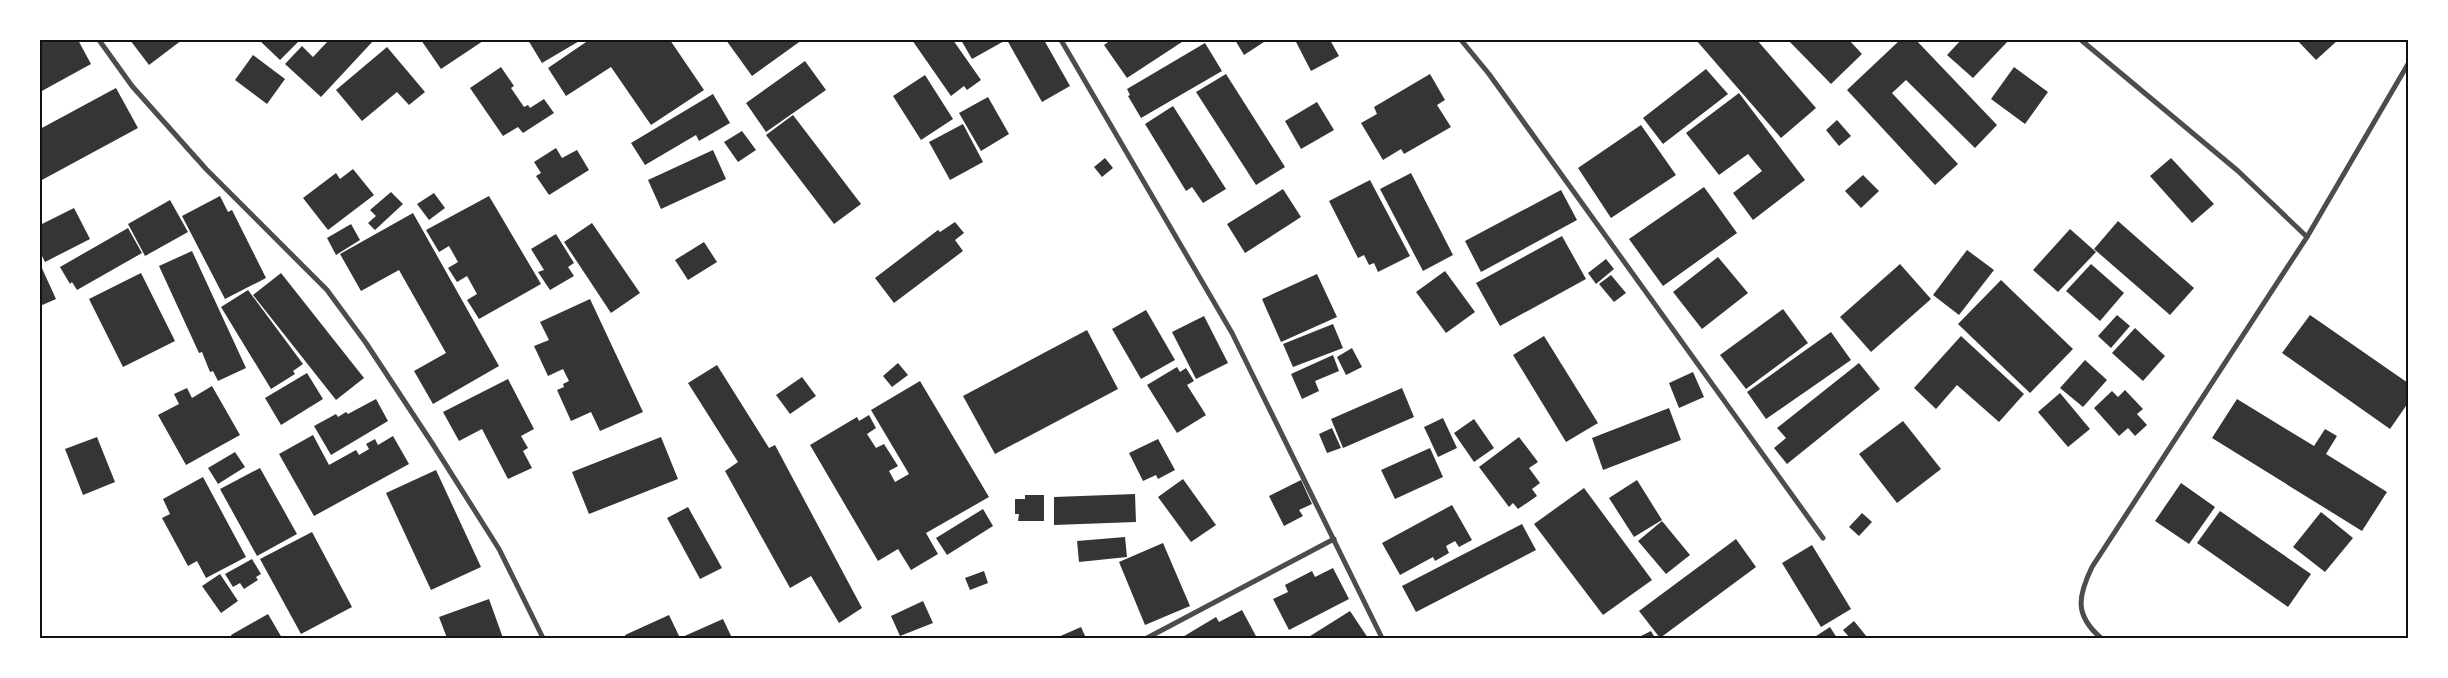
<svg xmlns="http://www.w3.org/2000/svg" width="2448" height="678" font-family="'Varela Round',sans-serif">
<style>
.building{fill:#353535}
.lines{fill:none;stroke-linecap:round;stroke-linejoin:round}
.minor{stroke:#4c4c4c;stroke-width:5}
.neatline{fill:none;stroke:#111;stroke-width:2}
</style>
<rect width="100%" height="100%" fill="#fff"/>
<g class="building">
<polygon points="42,40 78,40 91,64 40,92 40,41"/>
<polygon points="130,40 182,40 149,65"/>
<polygon points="259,40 300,40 280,60"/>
<polygon points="329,40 374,40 321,97 285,64 302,46 313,57"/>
<polygon points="421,40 482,40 483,41 441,69"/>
<polygon points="528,40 581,40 542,63"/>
<polygon points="589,40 670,40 704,90 651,125 611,67 566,96 548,68"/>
<polygon points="726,40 802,40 752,76"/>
<polygon points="912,40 953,40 981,80 967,90 964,86 951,96"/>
<polygon points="961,40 1006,40 972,59"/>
<polygon points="1007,40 1044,40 1070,86 1042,102"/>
<polygon points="1111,40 1185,40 1127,78 1104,45"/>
<polygon points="1235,40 1267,40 1244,55"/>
<polygon points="1295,40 1330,40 1339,56 1311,71"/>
<polygon points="1696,40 1757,40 1816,108 1781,138"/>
<polygon points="1788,40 1849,40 1862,54 1831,84"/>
<polygon points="1900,40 1916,40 1997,125 1975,148 1906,80 1892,93 1958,164 1935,185 1847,90"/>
<polygon points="1961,40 2009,40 1973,78 1947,55"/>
<polygon points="2297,40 2338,40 2316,60"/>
<polygon points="1205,43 1222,71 1141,118 1128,96 1130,95 1127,89"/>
<polygon points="387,47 425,92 409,105 397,92 362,121 336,90"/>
<polygon points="253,55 285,79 267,104 235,80"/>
<polygon points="805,61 826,90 766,132 746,103"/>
<polygon points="501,67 514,86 511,88 524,107 528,105 530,108 544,99 554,113 523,133 518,127 503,136 470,88"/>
<polygon points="2014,67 2048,92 2025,124 1991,99"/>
<polygon points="1706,69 1728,94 1663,144 1643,118"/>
<polygon points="1226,74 1285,167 1256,185 1196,92"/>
<polygon points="1430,74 1445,100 1437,105 1451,127 1404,154 1401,149 1383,160 1361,123 1377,114 1374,107"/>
<polygon points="925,75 953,119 921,140 893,96"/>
<polygon points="116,88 138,128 40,181 40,129"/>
<polygon points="1739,93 1805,180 1753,220 1733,193 1762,171 1748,154 1719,175 1686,133"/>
<polygon points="713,94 730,123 699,141 696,135 645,165 631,143"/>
<polygon points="988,97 1009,134 981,151 959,113"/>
<polygon points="1317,102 1334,130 1301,149 1285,121"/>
<polygon points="1173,106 1226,189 1203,203 1192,187 1186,191 1145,124"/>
<polygon points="793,115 861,204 834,224 766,135"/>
<polygon points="1837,120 1851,136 1839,146 1826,130"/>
<polygon points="963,124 983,162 950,180 929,142"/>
<polygon points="1641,125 1676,175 1611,218 1578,168"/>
<polygon points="742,131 756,150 738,162 724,142"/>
<polygon points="556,148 562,158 577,150 589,170 549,195 536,176 541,173 534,162"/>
<polygon points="713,150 726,179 661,209 648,180"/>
<polygon points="1105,158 1113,168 1102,177 1094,167"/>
<polygon points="2171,158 2214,204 2192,223 2150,176"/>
<polygon points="353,169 374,195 328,230 303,198 336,173 340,179"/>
<polygon points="1411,173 1453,255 1423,271 1380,189"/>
<polygon points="1863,175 1879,191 1861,208 1845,191"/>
<polygon points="1370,180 1410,256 1378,272 1374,263 1369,265 1364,255 1358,258 1329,201"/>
<polygon points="1704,187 1737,233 1663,286 1629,239"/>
<polygon points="1283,189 1301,217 1245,253 1227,224"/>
<polygon points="1561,190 1577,220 1481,272 1465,241"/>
<polygon points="391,192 403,204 375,230 368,223 376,216 370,210"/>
<polygon points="434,193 445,208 429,220 417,204"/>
<polygon points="220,196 228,212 232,210 266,278 225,299 182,216"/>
<polygon points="489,196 541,284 479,319 467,300 477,294 467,276 457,282 448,268 458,262 449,246 439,252 426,230"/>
<polygon points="170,200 188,232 145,256 128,224"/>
<polygon points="74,208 90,239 45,262 40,252 40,225"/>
<polygon points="413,213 499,366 433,404 414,371 446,353 399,270 361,291 340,254"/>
<polygon points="2118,221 2194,288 2170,315 2094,249"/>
<polygon points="955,222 964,233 955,240 963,251 894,303 875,278 938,230 940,232"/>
<polygon points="592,223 640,293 611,313 564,242"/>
<polygon points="351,224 360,240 336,255 327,238"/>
<polygon points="128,228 142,253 77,290 72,282 70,284 60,267"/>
<polygon points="2070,229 2096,252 2058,292 2033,270"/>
<polygon points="556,234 574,263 568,267 574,276 550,290 538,272 544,270 531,249"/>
<polygon points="1562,236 1586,279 1500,326 1476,283"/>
<polygon points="704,242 717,262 688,280 675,260"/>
<polygon points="1967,250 1994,270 1959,315 1933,295"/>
<polygon points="192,251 246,368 218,381 213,371 210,372 202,352 199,353 159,266"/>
<polygon points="1718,257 1748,293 1702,329 1673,292"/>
<polygon points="1606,259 1614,269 1596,284 1588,273"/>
<polygon points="40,264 56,299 40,306"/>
<polygon points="1900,264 1931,299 1871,352 1840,317"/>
<polygon points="2091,264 2124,293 2100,321 2066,291"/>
<polygon points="1445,271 1475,312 1446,333 1416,292"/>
<polygon points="141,273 175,341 123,367 89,299"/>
<polygon points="281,273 364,378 336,400 253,295"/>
<polygon points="1317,274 1337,317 1281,342 1262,299"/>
<polygon points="1611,275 1626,293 1614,302 1599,284"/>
<polygon points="2001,280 2073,349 2030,393 1958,324"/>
<polygon points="248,290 303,364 293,371 295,374 271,389 221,307"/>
<polygon points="590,299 643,412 600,431 591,412 571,421 557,390 564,387 563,384 569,381 563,369 548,376 534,346 549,340 540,322"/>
<polygon points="1783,309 1808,343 1746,389 1720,355"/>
<polygon points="1146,310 1175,360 1141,379 1112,329"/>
<polygon points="2117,315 2130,326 2111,348 2098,336"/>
<polygon points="2310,315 2408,383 2408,403 2390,429 2282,353"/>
<polygon points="1204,316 1228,363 1196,379 1172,332"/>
<polygon points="1333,324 1343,348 1293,367 1283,344"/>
<polygon points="2135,328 2165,356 2143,381 2112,353"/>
<polygon points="1087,330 1118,389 995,454 963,396"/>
<polygon points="1831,332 1851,360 1766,419 1747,392"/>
<polygon points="1544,336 1598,423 1566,442 1513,355"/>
<polygon points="1961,336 2024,394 1999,422 1957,385 1936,409 1914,388"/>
<polygon points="1352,348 1362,367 1346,375 1337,357"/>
<polygon points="1333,355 1339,371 1315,381 1319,391 1302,399 1291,374"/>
<polygon points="2085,360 2107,380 2083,407 2060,388"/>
<polygon points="898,363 908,375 892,387 883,376"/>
<polygon points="1859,363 1880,389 1787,464 1774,448 1786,438 1777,428"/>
<polygon points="717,365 769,448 775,445 862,608 839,623 811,576 790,588 725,471 738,462 688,383"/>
<polygon points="1177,367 1180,372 1186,368 1194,381 1187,385 1206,415 1177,433 1147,385"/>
<polygon points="1693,372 1704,397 1679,408 1669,383"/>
<polygon points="307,373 323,399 281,425 265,398"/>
<polygon points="802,377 816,396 790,414 776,395"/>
<polygon points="508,379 534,429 521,436 528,448 523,451 532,468 508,479 482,429 459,441 443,412"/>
<polygon points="920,381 989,497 926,533 938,554 911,570 898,549 878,561 810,445 857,417 859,421 869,415 876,428 867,434 876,448 884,444 898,466 889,471 895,482 909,474 871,410"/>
<polygon points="212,386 240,435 186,465 158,415 179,404 174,394 187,388 192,398"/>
<polygon points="1402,388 1414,417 1343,448 1331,419"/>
<polygon points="2125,390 2143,409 2137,414 2147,425 2135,436 2128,428 2119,436 2094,408 2112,391 2118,397"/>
<polygon points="2060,393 2090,429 2068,447 2038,412"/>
<polygon points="376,399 388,421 331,455 314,426 336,414 338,417 346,412 348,414"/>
<polygon points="2237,399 2314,446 2325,429 2337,436 2326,454 2387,492 2362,531 2212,438"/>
<polygon points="1669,408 1681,440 1603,470 1592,438"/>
<polygon points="1443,418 1457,448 1438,457 1424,427"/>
<polygon points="1474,419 1494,448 1474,462 1454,433"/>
<polygon points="1903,421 1941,469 1897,503 1859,454"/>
<polygon points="1332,428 1341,448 1327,453 1319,434"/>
<polygon points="313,435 329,465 356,450 359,455 369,449 366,444 375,439 378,445 393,436 409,464 314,516 279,454"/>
<polygon points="97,437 115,482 83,495 65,449"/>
<polygon points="661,437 678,479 589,514 572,472"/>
<polygon points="1519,437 1538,462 1529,468 1540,483 1532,489 1537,496 1518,509 1513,503 1509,507 1479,467"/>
<polygon points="1158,439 1175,470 1158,479 1156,475 1143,481 1129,453"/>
<polygon points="1430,448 1443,477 1395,499 1381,470"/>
<polygon points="235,452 245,467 218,484 208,468"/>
<polygon points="260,468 297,534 257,556 220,489"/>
<polygon points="436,470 481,567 431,590 386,493"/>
<polygon points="203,477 246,557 206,578 197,561 188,566 162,518 170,514 163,499"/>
<polygon points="1183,479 1216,525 1191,542 1158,497"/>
<polygon points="1301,480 1312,504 1299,510 1303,516 1284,526 1269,496"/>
<polygon points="1637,480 1662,520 1634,537 1609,498"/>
<polygon points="2181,483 2215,507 2189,544 2155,521"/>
<polygon points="1584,488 1652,580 1603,615 1534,524"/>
<polygon points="1135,494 1136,522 1054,525 1054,497"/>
<polygon points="1025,495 1044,495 1044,521 1018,521 1019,514 1015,514 1015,499 1025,499"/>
<polygon points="1452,505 1472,540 1459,547 1455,541 1446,546 1449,553 1435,561 1433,557 1400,575 1382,543"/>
<polygon points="688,507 722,568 700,579 667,518"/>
<polygon points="983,509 993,526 947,555 936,538"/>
<polygon points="2220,511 2311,574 2288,607 2197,543"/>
<polygon points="2321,512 2353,538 2325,572 2293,547"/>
<polygon points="1862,513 1872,522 1859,536 1849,527"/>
<polygon points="1662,521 1690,555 1666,574 1638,541"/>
<polygon points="1522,524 1536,550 1416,612 1402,586"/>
<polygon points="312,532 352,607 301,634 260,559"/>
<polygon points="1125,537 1127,557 1079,562 1077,541"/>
<polygon points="1736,539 1756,567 1660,638 1639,611"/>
<polygon points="1163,543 1190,606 1145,625 1119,562"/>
<polygon points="1812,545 1851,609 1821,627 1782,563"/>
<polygon points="252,559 261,574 256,577 258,580 244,589 240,583 233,587 225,574"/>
<polygon points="1333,568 1349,599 1289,630 1273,599 1288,592 1285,585 1312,571 1315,577"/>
<polygon points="984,571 988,583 970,590 965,578"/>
<polygon points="220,574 238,601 221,613 202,586"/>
<polygon points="489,599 503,638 447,638 439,617"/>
<polygon points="923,601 933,623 900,636 891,616"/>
<polygon points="1242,610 1257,638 1181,638 1216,617 1219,622"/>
<polygon points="1350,611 1368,638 1307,638"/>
<polygon points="268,614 282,638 232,638 231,635"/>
<polygon points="669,615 680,638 723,619 732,638 626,638 625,635"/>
<polygon points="1854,621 1867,637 1866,638 1850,638 1843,630"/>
<polygon points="1081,627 1086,638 1056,638"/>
<polygon points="1830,627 1837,638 1813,638"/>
<polygon points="1651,631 1655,638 1637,638"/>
</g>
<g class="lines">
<g class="minor">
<polyline points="99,40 132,86 206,169 327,290 366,343 432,443 499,549 543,638"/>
<polyline points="1061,40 1232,333 1382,638"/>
<polyline points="1461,40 1489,74 1823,538"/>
<polyline points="2081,40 2238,171 2307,237"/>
<polyline points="1147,638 1334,539"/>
<path d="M2101,638c-27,-23 -23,-42 -9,-71l215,-330 101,-173"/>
</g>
</g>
<rect width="2448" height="678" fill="none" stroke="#ffffff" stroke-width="82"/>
<rect x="41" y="41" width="2366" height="596" class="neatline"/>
</svg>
